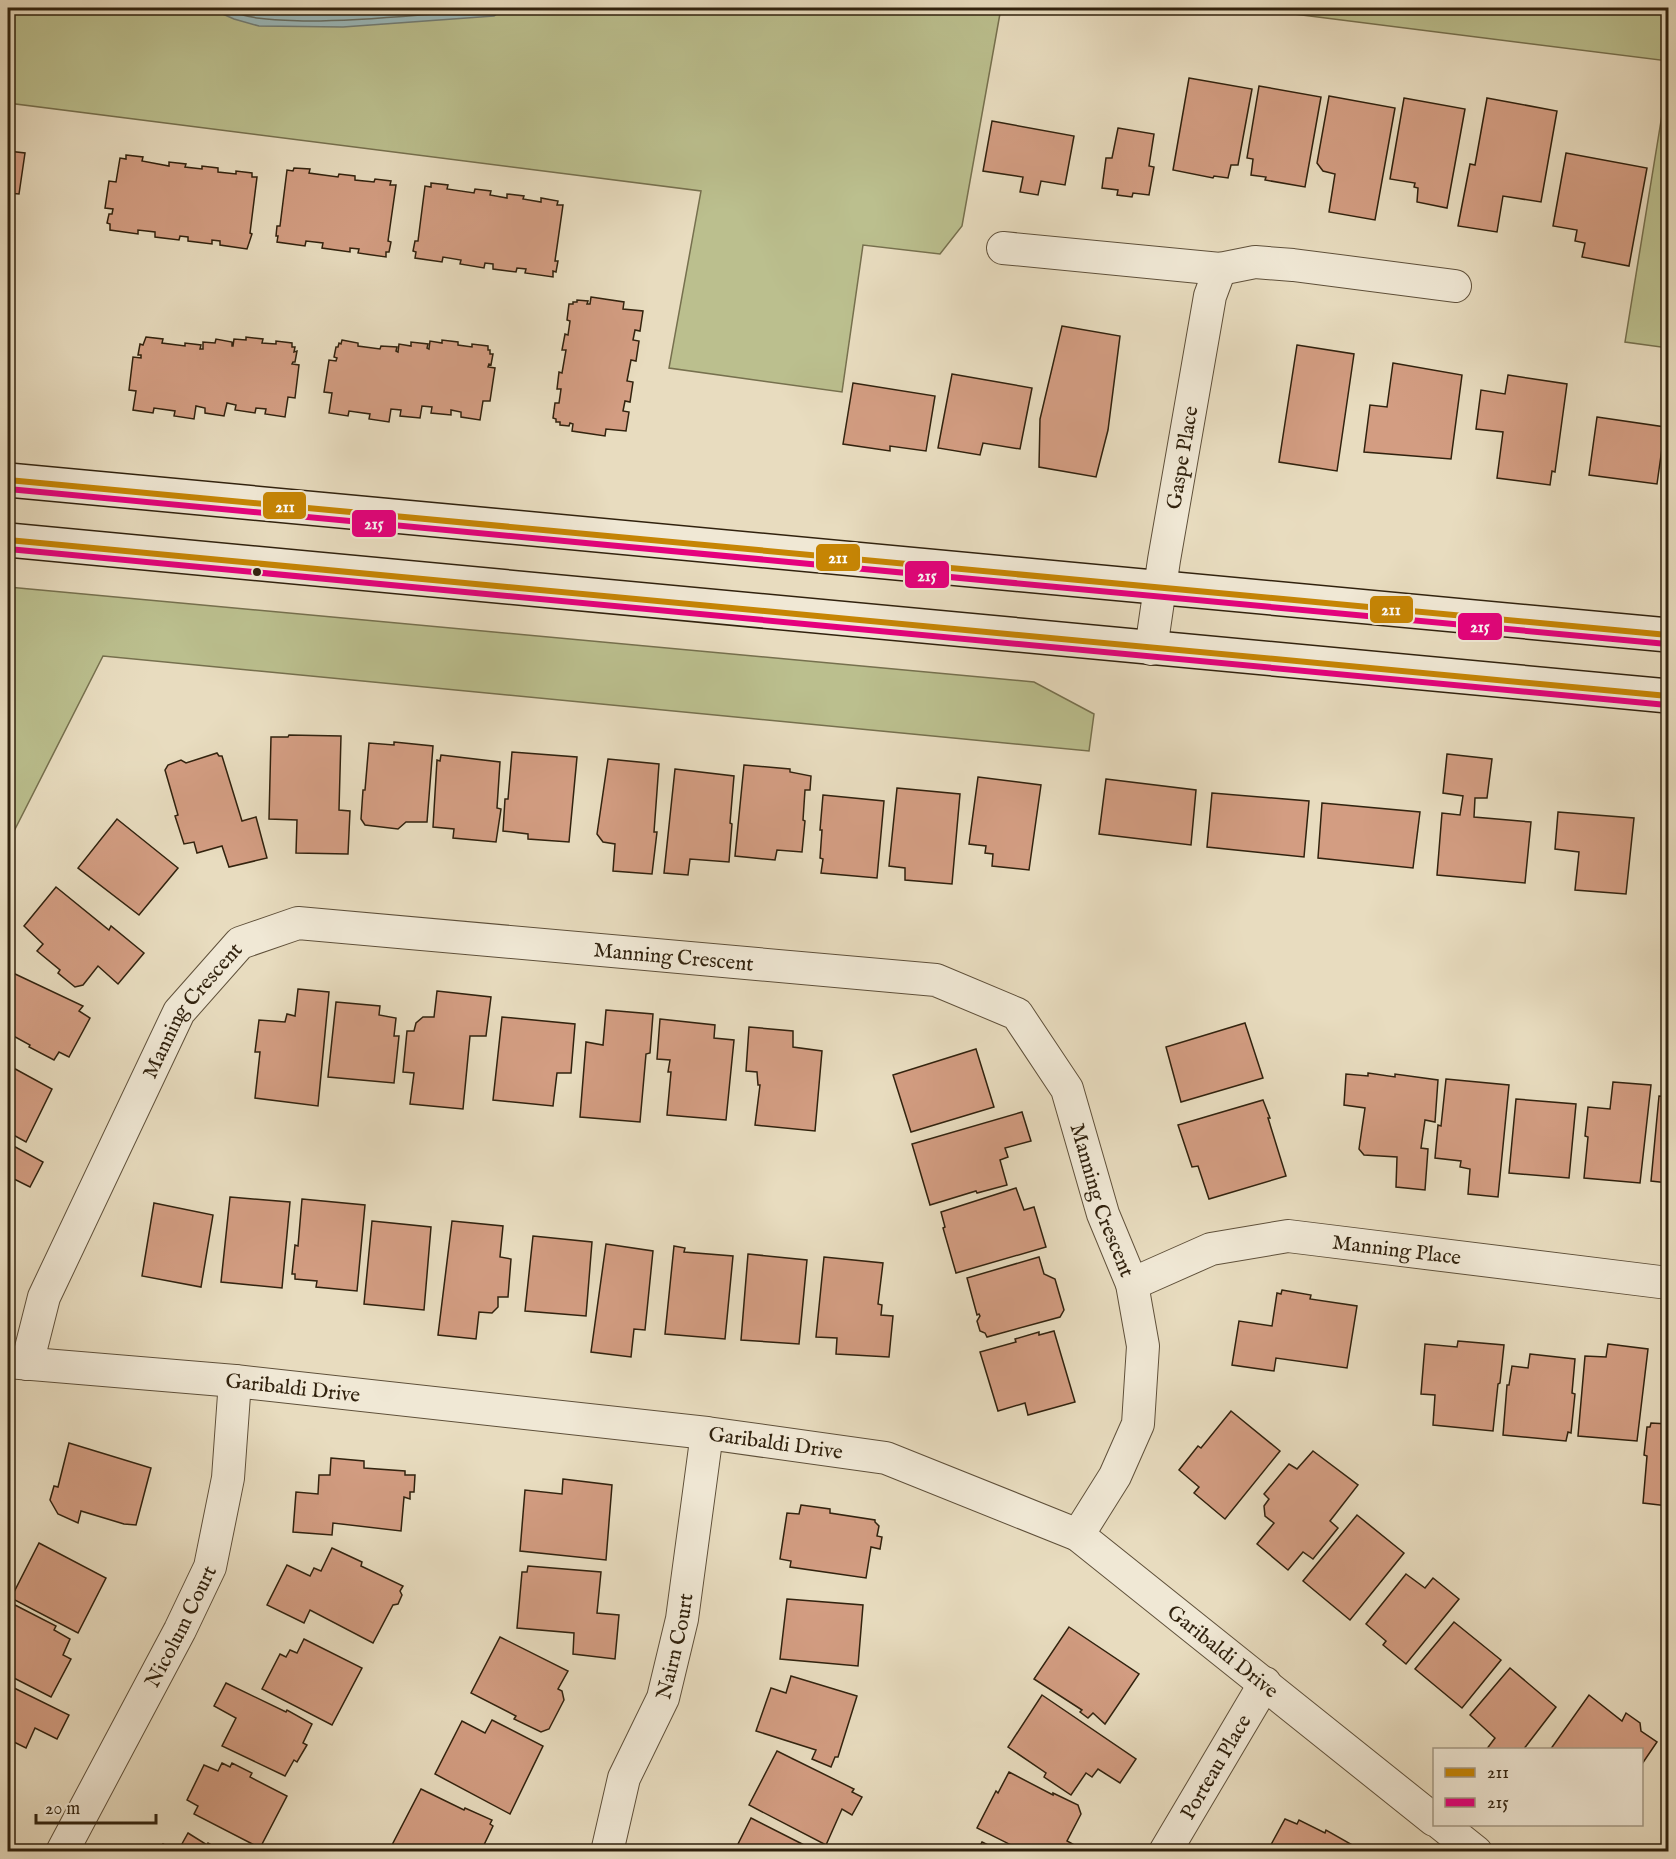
<svg xmlns="http://www.w3.org/2000/svg" width="1676" height="1859" font-family="'IM FELL English',serif">
<style>
.green{fill:#bbbf8e;stroke:#76704e;stroke-width:1.5}
.water{fill:#9bb9bb;stroke:#717d76;stroke-width:1.5}
.lines{fill:none;stroke-linecap:round;stroke-linejoin:round}
.shore{stroke:#666e64;stroke-width:1.5}
.building{fill:#d39d82;stroke:#31220e;stroke-width:1.5}
.minor-casing{stroke:#5f503a;stroke-width:34}
.secondary-casing{stroke:#31220e;stroke-width:36}
.minor{stroke:#f0e8d5;stroke-width:32}
.secondary{stroke:#f0e8d5;stroke-width:33}
.bus-1-casing{stroke:#f0e8d5;stroke-width:10}
.bus-2-casing{stroke:#f0e8d5;stroke-width:10}
.bus-1{stroke:#c68504;stroke-width:6}
.bus-2{stroke:#e5007d;stroke-width:6}
.bus-dot{fill:#31220e;stroke:#f0e8d5;stroke-width:2}
.labels{text-anchor:middle;stroke-width:4.5;stroke-linejoin:round;paint-order:stroke}
.street-label{font-size:21px;fill:#31220e;stroke:#f0e8d5}
.line-badge{stroke:#f0e8d5;stroke-width:2}
.badge-label{font-size:16px;text-anchor:middle;font-weight:bold;fill:#fff}
</style>
<rect width="100%" height="100%" fill="#e8dcbf"/>
<filter id="stains"><feTurbulence type="fractalNoise" baseFrequency=".00333" numOctaves="4"/><feColorMatrix values="0 0 0 0 .2 0 0 0 0 .09 0 0 0 0 .02 0 0 0 .5 -.17"/></filter>
<radialGradient id="worn" r=".72"><stop offset=".6" stop-color="#630" stop-opacity="0"/><stop offset="1" stop-color="#630" stop-opacity=".3"/></radialGradient>
<g class="green">
<polygon points="8,8 1001,8 962,226 940,254 863,245 842,392 669,368 701,191 8,103"/>
<polygon points="1246,8 1668,8 1668,61"/>
<polygon points="1668,78 1668,348 1625,342"/>
<polygon points="8,587 1034,682 1094,714 1089,751 103,656 8,843"/>
</g>
<polygon class="water" points="209,8 506,8 494,16 343,27 259,26 234,19"/>
<g class="lines">
<g class="shore">
<path d="M223,8c26,12 52,12 80,13 63,1 125,-8 188,-11l4,-2"/>
<polyline points="241,8 261,12 342,14 415,8"/>
</g>
</g>
<g class="building">
<polygon points="1189,78 1252,89 1238,165 1231,165 1228,178 1214,176 1213,178 1173,170"/>
<polygon points="1259,86 1321,97 1305,187 1265,180 1266,177 1251,175 1253,159 1247,158"/>
<polygon points="1329,96 1395,108 1375,220 1329,212 1335,174 1323,171 1317,163"/>
<polygon points="1404,98 1465,109 1447,208 1417,202 1418,188 1414,187 1415,183 1390,179"/>
<polygon points="1487,98 1557,111 1541,202 1503,196 1497,232 1458,226 1470,164 1475,165"/>
<polygon points="992,121 1074,136 1065,185 1041,181 1038,195 1020,192 1023,177 983,171"/>
<polygon points="1118,128 1154,134 1149,166 1154,167 1149,195 1133,193 1132,197 1117,195 1118,190 1102,188 1106,158 1112,158"/>
<polygon points="8,151 25,153 19,194 8,193 8,198"/>
<polygon points="1566,153 1647,168 1629,266 1582,257 1585,243 1575,241 1577,230 1553,226"/>
<polygon points="126,155 143,157 142,161 169,166 169,162 186,164 185,167 202,169 202,166 218,168 218,172 236,174 236,171 252,173 252,177 257,177 250,233 252,234 247,249 220,245 220,241 212,240 212,244 188,241 188,237 180,236 179,240 155,237 155,232 138,230 138,234 110,230 110,224 107,223 109,214 112,214 113,209 105,208 109,181 116,182 120,158 126,159"/>
<polygon points="294,168 310,169 309,173 338,177 339,174 355,176 355,180 374,182 375,179 391,181 390,185 396,185 388,241 391,242 389,252 386,252 386,257 358,253 359,249 350,248 350,252 322,248 323,243 306,241 305,246 277,242 278,236 276,236 277,226 280,226 287,170 293,171"/>
<polygon points="431,183 448,185 447,189 474,193 475,189 491,191 490,195 507,198 507,194 524,196 523,199 541,202 541,198 558,201 557,205 563,205 555,261 558,261 556,272 553,271 553,277 525,273 526,269 517,268 516,272 493,269 493,264 485,263 484,268 460,264 461,260 443,257 442,262 415,258 416,252 413,251 415,241 418,241 425,186 431,187"/>
<polygon points="591,297 624,302 623,309 643,311 640,331 635,330 633,340 639,341 636,361 631,360 627,381 633,382 630,402 625,401 623,411 629,412 626,431 606,429 605,436 572,431 573,424 570,423 569,426 560,425 560,422 556,422 556,419 553,418 555,403 559,403 561,389 557,389 559,372 562,373 566,350 562,350 565,334 568,335 570,321 567,320 569,304 573,304 573,302 577,302 577,300 588,301 587,304 590,304"/>
<polygon points="1062,326 1120,336 1108,430 1096,477 1039,467 1040,419"/>
<polygon points="146,337 163,339 162,343 185,346 185,343 201,345 200,349 203,349 203,342 215,343 216,339 232,342 232,346 233,346 234,339 246,340 246,337 263,339 262,343 276,344 276,341 292,343 292,347 295,347 294,352 297,351 295,362 293,362 292,364 299,365 295,398 288,397 285,417 265,414 266,409 256,408 255,413 235,410 236,405 227,403 224,416 205,413 205,408 196,406 194,419 174,416 175,411 154,408 153,413 133,410 136,391 129,390 133,357 141,358 141,355 138,355 140,344 143,345"/>
<polygon points="342,340 358,343 358,346 380,349 381,346 397,347 396,351 398,352 399,344 411,346 411,342 428,344 427,348 429,349 430,341 442,343 442,340 458,342 458,345 472,347 472,344 488,346 488,350 490,350 490,354 493,354 491,365 489,364 488,367 495,368 490,401 483,401 480,420 461,417 461,412 451,410 451,415 431,413 432,407 422,406 420,418 400,416 401,410 391,409 389,422 369,419 370,414 349,411 348,416 329,413 332,393 324,392 329,360 336,361 337,358 334,357 336,347 338,347 339,343 341,344"/>
<polygon points="1297,345 1354,354 1337,471 1279,462"/>
<polygon points="1393,363 1462,375 1451,459 1364,452 1370,405 1387,407"/>
<polygon points="952,374 1032,388 1020,449 983,443 980,455 938,448"/>
<polygon points="1508,375 1567,384 1555,472 1552,471 1550,485 1497,478 1503,432 1476,429 1481,390 1505,394"/>
<polygon points="853,383 935,396 926,451 890,446 890,451 843,444"/>
<polygon points="1597,417 1665,427 1657,484 1589,475"/>
<polygon points="289,735 341,736 339,810 350,811 348,854 296,853 297,820 269,819 271,737 288,737"/>
<polygon points="394,742 433,746 427,822 406,822 398,829 365,825 361,819 363,790 365,790 369,743 394,745"/>
<polygon points="512,752 577,757 569,842 528,839 528,834 503,831 505,799 508,799"/>
<polygon points="217,753 219,756 222,756 242,821 256,817 267,858 229,867 222,846 197,853 194,842 184,844 175,816 178,815 165,770 168,765 181,760 186,763"/>
<polygon points="1447,754 1492,759 1487,798 1475,798 1474,817 1531,822 1525,883 1437,875 1442,813 1460,815 1463,796 1443,793"/>
<polygon points="441,755 500,762 497,808 501,809 496,842 453,838 454,829 433,827 437,760 440,761"/>
<polygon points="608,759 659,764 654,832 657,832 652,874 613,871 615,844 603,842 597,834"/>
<polygon points="744,765 790,769 790,772 811,776 810,790 805,790 803,820 805,821 802,852 777,850 775,860 735,856"/>
<polygon points="675,769 734,776 730,823 732,824 729,862 690,859 688,875 664,873"/>
<polygon points="978,777 1041,785 1029,870 992,866 993,854 985,853 986,846 969,844"/>
<polygon points="1106,779 1196,790 1191,845 1099,834"/>
<polygon points="897,788 960,794 952,884 905,880 905,868 889,866"/>
<polygon points="1212,793 1309,801 1304,857 1207,847"/>
<polygon points="823,795 884,801 877,878 821,873 823,859 820,858 822,830 820,830"/>
<polygon points="1322,803 1420,812 1413,868 1318,858"/>
<polygon points="1558,812 1634,818 1626,894 1575,890 1579,852 1555,849"/>
<polygon points="117,819 178,868 139,915 78,868"/>
<polygon points="56,887 109,930 111,926 144,953 118,984 98,966 83,985 75,987 58,973 60,970 37,951 43,944 24,926"/>
<polygon points="13,973 83,1006 79,1011 90,1018 69,1057 59,1052 54,1060 29,1047 30,1045 8,1033 8,984"/>
<polygon points="298,989 329,992 318,1106 255,1098 260,1052 255,1052 259,1020 285,1022 287,1014 295,1016"/>
<polygon points="437,991 491,997 486,1036 470,1036 463,1109 410,1104 414,1073 403,1072 407,1031 414,1031 416,1023 423,1017 434,1017"/>
<polygon points="336,1002 380,1006 379,1015 396,1018 394,1036 399,1036 394,1083 328,1077"/>
<polygon points="606,1010 653,1014 650,1053 646,1054 640,1122 580,1117 586,1042 603,1045"/>
<polygon points="502,1017 575,1024 571,1073 557,1073 553,1106 493,1100"/>
<polygon points="660,1019 715,1025 714,1038 734,1040 726,1120 667,1115 671,1072 668,1072 670,1060 657,1059"/>
<polygon points="1245,1023 1263,1078 1181,1102 1166,1047"/>
<polygon points="749,1027 793,1031 793,1047 822,1051 815,1131 755,1125 760,1085 758,1085 757,1072 746,1071"/>
<polygon points="976,1049 994,1107 911,1132 893,1075"/>
<polygon points="8,1065 52,1089 26,1142 8,1132"/>
<polygon points="1368,1073 1395,1077 1395,1074 1438,1080 1435,1122 1425,1120 1421,1148 1428,1149 1425,1190 1396,1187 1397,1157 1364,1155 1359,1149 1365,1108 1344,1105 1346,1074 1368,1076"/>
<polygon points="1446,1079 1509,1085 1498,1197 1468,1194 1470,1169 1460,1167 1461,1161 1435,1158 1438,1125 1441,1126"/>
<polygon points="1613,1082 1651,1085 1640,1183 1584,1178 1588,1137 1585,1136 1588,1107 1610,1109"/>
<polygon points="1659,1096 1668,1097 1668,1183 1651,1181"/>
<polygon points="1516,1099 1576,1104 1569,1178 1509,1173"/>
<polygon points="1263,1100 1270,1118 1268,1118 1286,1176 1209,1199 1198,1166 1192,1167 1178,1125"/>
<polygon points="1022,1112 1031,1141 1005,1148 1008,1157 1000,1160 1007,1185 977,1193 976,1191 930,1205 912,1144"/>
<polygon points="8,1143 43,1162 30,1187 8,1176"/>
<polygon points="1016,1188 1024,1210 1034,1207 1046,1247 956,1273 943,1228 945,1227 941,1212"/>
<polygon points="230,1197 290,1202 282,1288 221,1282"/>
<polygon points="302,1199 365,1205 357,1291 316,1287 317,1281 295,1279 295,1274 292,1274 295,1245 298,1246"/>
<polygon points="154,1203 213,1215 201,1287 142,1276"/>
<polygon points="372,1221 431,1227 424,1310 364,1304"/>
<polygon points="452,1221 503,1226 500,1257 511,1259 508,1297 498,1297 498,1307 492,1313 479,1312 476,1339 438,1335"/>
<polygon points="533,1236 592,1242 586,1316 525,1311"/>
<polygon points="606,1244 653,1251 645,1330 634,1329 631,1357 591,1352"/>
<polygon points="674,1246 685,1248 684,1252 733,1256 725,1339 665,1334"/>
<polygon points="748,1254 807,1260 799,1344 741,1340"/>
<polygon points="824,1257 883,1263 878,1304 882,1305 881,1315 893,1316 889,1357 836,1354 837,1338 816,1337"/>
<polygon points="1039,1257 1044,1274 1055,1279 1064,1310 1060,1317 987,1337 985,1333 980,1331 977,1321 980,1316 979,1314 977,1315 967,1278"/>
<polygon points="1282,1290 1311,1295 1310,1299 1357,1306 1347,1368 1276,1358 1274,1371 1232,1365 1239,1321 1272,1326 1277,1293 1281,1294"/>
<polygon points="1054,1331 1075,1402 1028,1415 1025,1403 998,1411 980,1352 1016,1342 1015,1339 1039,1332 1039,1335"/>
<polygon points="1458,1341 1504,1345 1500,1383 1498,1384 1493,1431 1433,1425 1435,1395 1421,1394 1425,1344 1457,1347"/>
<polygon points="1608,1344 1648,1349 1637,1441 1578,1436 1585,1356 1606,1357"/>
<polygon points="1530,1354 1575,1359 1572,1393 1575,1394 1571,1433 1568,1432 1566,1441 1503,1435 1507,1385 1509,1385 1512,1366 1528,1368"/>
<polygon points="1231,1411 1280,1451 1225,1519 1194,1493 1199,1487 1179,1470 1198,1446 1201,1448"/>
<polygon points="1651,1423 1668,1424 1668,1506 1643,1503 1647,1456 1644,1455 1647,1427 1650,1427"/>
<polygon points="69,1443 151,1468 136,1525 124,1524 81,1511 78,1523 58,1514 50,1500 54,1486 58,1487"/>
<polygon points="1313,1451 1358,1485 1330,1521 1338,1528 1313,1559 1303,1552 1288,1570 1257,1544 1274,1523 1265,1516 1264,1506 1269,1499 1264,1494 1289,1464 1297,1469"/>
<polygon points="331,1458 364,1461 364,1468 405,1471 405,1475 415,1475 414,1492 410,1492 410,1499 404,1497 401,1531 333,1523 332,1535 293,1532 296,1492 318,1494 319,1475 330,1475"/>
<polygon points="563,1479 612,1485 606,1560 520,1551 525,1490 562,1494"/>
<polygon points="801,1505 830,1509 830,1513 875,1520 875,1522 879,1526 877,1536 882,1537 880,1549 871,1547 866,1578 790,1567 791,1561 780,1559 787,1513 799,1514"/>
<polygon points="1357,1515 1404,1553 1350,1620 1303,1581"/>
<polygon points="39,1543 106,1578 78,1633 11,1598"/>
<polygon points="332,1548 362,1562 361,1566 403,1586 400,1591 402,1595 398,1604 393,1605 373,1643 310,1610 304,1623 267,1605 287,1565 310,1576 314,1568 321,1571"/>
<polygon points="528,1566 601,1572 597,1613 619,1615 615,1659 573,1654 574,1633 517,1628 522,1572 527,1572"/>
<polygon points="1406,1574 1425,1588 1433,1578 1459,1599 1406,1664 1383,1645 1386,1641 1366,1624"/>
<polygon points="787,1599 863,1605 858,1666 780,1659"/>
<polygon points="13,1604 56,1626 54,1630 70,1639 63,1655 71,1659 51,1697 8,1675 8,1615"/>
<polygon points="1454,1622 1501,1660 1462,1708 1415,1669"/>
<polygon points="1069,1627 1139,1674 1105,1724 1093,1713 1088,1718 1080,1712 1082,1710 1034,1679"/>
<polygon points="500,1637 568,1671 558,1689 562,1691 564,1700 549,1729 541,1732 514,1719 516,1716 471,1693"/>
<polygon points="304,1639 362,1668 332,1725 262,1689 280,1654 286,1657 290,1650 297,1653"/>
<polygon points="1510,1668 1556,1707 1523,1750 1486,1750 1495,1738 1470,1715"/>
<polygon points="791,1676 857,1696 838,1757 835,1757 831,1767 812,1759 816,1750 756,1731 771,1688 786,1693"/>
<polygon points="226,1683 286,1712 287,1710 312,1724 303,1743 307,1745 297,1762 294,1760 285,1776 222,1746 236,1718 214,1706"/>
<polygon points="8,1685 69,1715 57,1739 35,1728 26,1748 14,1742 9,1753 8,1752"/>
<polygon points="1042,1695 1136,1759 1120,1783 1098,1769 1092,1777 1086,1773 1071,1795 1044,1777 1046,1773 1008,1747"/>
<polygon points="1589,1695 1622,1721 1626,1713 1640,1723 1641,1731 1657,1742 1642,1764 1642,1750 1550,1750"/>
<polygon points="492,1720 543,1746 510,1814 435,1774 462,1721 485,1733"/>
<polygon points="777,1751 854,1789 852,1792 862,1797 852,1815 842,1809 826,1845 749,1805"/>
<polygon points="222,1763 230,1767 232,1763 252,1773 250,1777 287,1796 260,1848 194,1814 198,1806 187,1800 204,1765 218,1771"/>
<polygon points="1009,1772 1053,1795 1053,1793 1078,1805 1081,1814 1067,1841 1087,1852 1025,1852 977,1828 996,1791 998,1793"/>
<polygon points="421,1789 464,1810 465,1808 492,1820 490,1824 493,1826 483,1847 488,1850 488,1852 404,1852 392,1845"/>
<polygon points="751,1818 818,1852 734,1852"/>
<polygon points="1285,1819 1297,1824 1299,1820 1325,1833 1326,1830 1356,1847 1354,1852 1267,1852"/>
<polygon points="188,1833 207,1845 208,1843 224,1852 159,1852 163,1844 178,1851"/>
<polygon points="982,1842 1002,1852 977,1852"/>
</g>
<g class="lines">
<g class="minor-casing">
<g id="minor">
<polyline points="1003,248 1220,269 1255,262 1293,265 1455,286"/>
<path id="s1" d="M1151,649l13,-89 46,-264 10,-27"/>
<path id="s2" d="M1132,1284l79,-35 77,-13 380,47"/>
<path id="s3" d="M8,1362l227,19 472,52 179,25 192,77 356,285"/>
<path id="s4" d="M27,1364l17,-67 135,-285 61,-69 58,-20 638,57 81,34 50,75 36,125 29,70 11,62 -5,78 -23,52 -37,59"/>
<polyline points="1441,1824 1476,1852"/>
<path id="s5" d="M62,1852l118,-222 30,-63 18,-89 7,-97"/>
<path id="s6" d="M607,1852l17,-74 39,-80 19,-79 25,-186"/>
<path id="s7" d="M1165,1852l100,-169"/>
</g>
</g>
<g class="secondary-casing">
<g id="secondary">
<polyline points="8,480 1668,635"/>
<polyline points="8,540 1668,696"/>
</g>
</g>
<use href="#minor" class="minor"/>
<use href="#secondary" class="secondary"/>
<g class="bus-1-casing">
<g id="bus-1">
<polyline points="8,480 1668,635"/>
<polyline points="8,540 1668,696"/>
</g>
</g>
<g class="bus-2-casing">
<g id="bus-2">
<polyline points="8,489 1667,644"/>
<polyline points="8,549 1667,705"/>
</g>
</g>
<use href="#bus-1" class="bus-1"/>
<use href="#bus-2" class="bus-2"/>
</g>
<circle class="bus-dot" cx="257" cy="572" r="5"/>
<g class="labels">
<g class="street-label">
<text dy="7" stroke="none"><textPath href="#s1" startOffset="194">Gaspe Place</textPath></text>
<text dy="7" stroke="none"><textPath href="#s4" startOffset="915">Manning Crescent</textPath></text>
<text dy="7" stroke="none"><textPath href="#s4" startOffset="393">Manning Crescent</textPath></text>
<text dy="7" stroke="none"><textPath href="#s4" startOffset="1473">Manning Crescent</textPath></text>
<text dy="7" stroke="none"><textPath href="#s2" startOffset="274">Manning Place</textPath></text>
<text dy="7" stroke="none"><textPath href="#s3" startOffset="286">Garibaldi Drive</textPath></text>
<text dy="7" stroke="none"><textPath href="#s3" startOffset="772">Garibaldi Drive</textPath></text>
<text dy="7" stroke="none"><textPath href="#s5" startOffset="255">Nicolum Court</textPath></text>
<text dy="7" stroke="none"><textPath href="#s6" startOffset="218">Nairn Court</textPath></text>
<text dy="7" stroke="none"><textPath href="#s3" startOffset="1276">Garibaldi Drive</textPath></text>
<text dy="7" stroke="none"><textPath href="#s7" startOffset="99">Porteau Place</textPath></text>
</g>
</g>
<g class="line-badge">
<rect x="262" y="491" width="45" height="29" rx="6" fill="#c68504"/>
<rect x="351" y="509" width="46" height="29" rx="6" fill="#e5007d"/>
<rect x="815" y="543" width="46" height="29" rx="6" fill="#c68504"/>
<rect x="904" y="560" width="46" height="29" rx="6" fill="#e5007d"/>
<rect x="1369" y="595" width="45" height="29" rx="6" fill="#c68504"/>
<rect x="1457" y="612" width="46" height="29" rx="6" fill="#e5007d"/>
</g>
<g class="badge-label">
<text x="285" y="512">211</text>
<text x="374" y="529">215</text>
<text x="838" y="563">211</text>
<text x="927" y="581">215</text>
<text x="1391" y="615">211</text>
<text x="1480" y="632">215</text>
</g>
<rect width="1676" height="1859" fill="none" stroke="#e8dcbf" stroke-width="30"/>
<rect x="9" y="9" width="1658" height="1841" fill="none" stroke="#31220e" stroke-width="3"/>
<rect x="15" y="15" width="1646" height="1829" fill="none" stroke="#31220e" stroke-width="1.5"/>
<rect x="1433" y="1748" width="210" height="78" fill="#f0e8d5" stroke="#a49985" stroke-width="1.5"/>
<rect x="1445" y="1768" width="30" height="9" fill="#c68504" stroke="#a49985" stroke-width="1.5"/>
<text x="1487" y="1778" font-size="18" fill="#31220e">211</text>
<rect x="1445" y="1798" width="30" height="9" fill="#e5007d" stroke="#a49985" stroke-width="1.5"/>
<text x="1487" y="1808" font-size="18" fill="#31220e">215</text>
<path d="M36 1814v9h120v-9" fill="none" stroke="#31220e" stroke-width="3"/>
<text x="45" y="1814" font-size="18" fill="#31220e" stroke="#f0e8d5" stroke-width="4.5" paint-order="stroke">20 m</text>
<rect width="100%" height="100%" filter="url(#stains)"/>
<rect width="100%" height="100%" fill="url(#worn)"/>
</svg>
